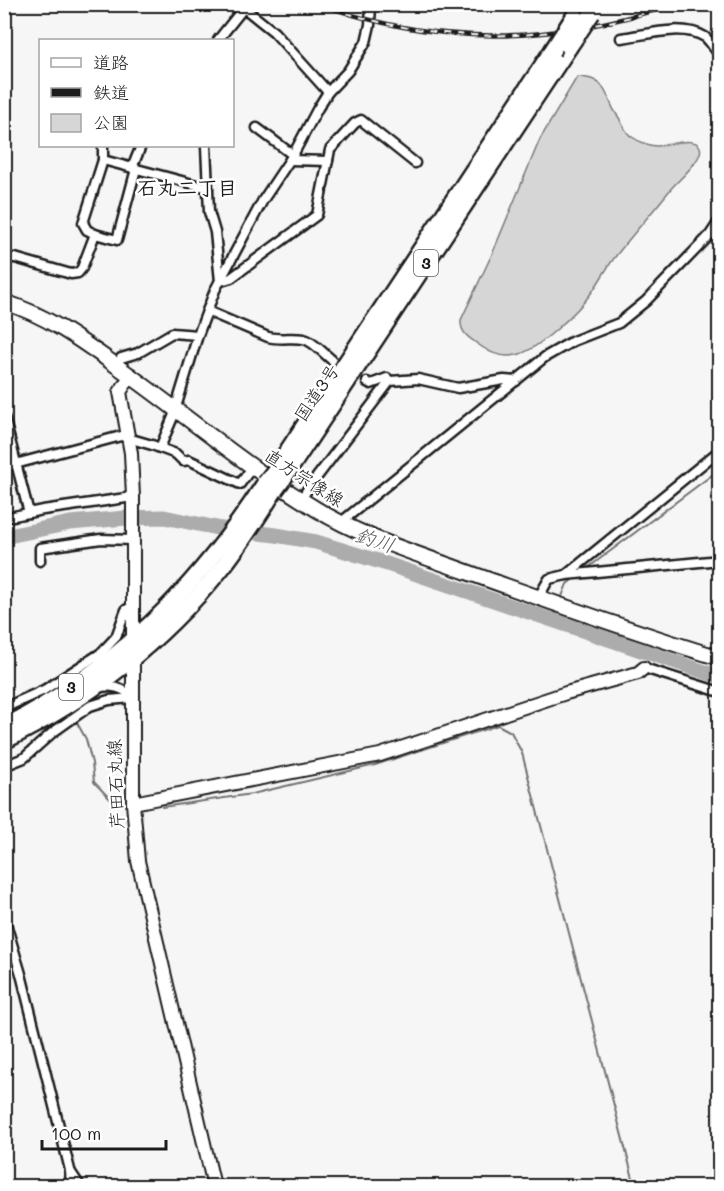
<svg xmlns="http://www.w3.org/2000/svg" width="724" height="1191" font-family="Mali,'Klee One',sans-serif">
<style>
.green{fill:#d6d6d6;stroke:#797979;stroke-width:1.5}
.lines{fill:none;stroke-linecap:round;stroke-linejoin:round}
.stream{stroke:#727272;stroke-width:2}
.river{stroke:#acacac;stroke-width:15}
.street-casing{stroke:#1c1c1c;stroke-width:13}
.secondary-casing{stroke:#1c1c1c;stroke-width:16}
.primary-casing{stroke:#1c1c1c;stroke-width:18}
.highway-casing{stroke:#1c1c1c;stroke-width:20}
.street{stroke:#fff;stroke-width:8}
.secondary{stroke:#fff;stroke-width:12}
.primary{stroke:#fff;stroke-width:14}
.highway{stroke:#fff;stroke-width:15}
.rail-casing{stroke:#1c1c1c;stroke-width:4.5}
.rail{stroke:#fff;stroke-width:2;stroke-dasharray:7;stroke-linecap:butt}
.highway-bridge-casing{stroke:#1c1c1c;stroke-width:20;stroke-linecap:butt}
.highway-bridge{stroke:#fff;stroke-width:15}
.labels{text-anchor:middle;stroke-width:5;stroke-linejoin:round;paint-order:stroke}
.shield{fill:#fff;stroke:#606060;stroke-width:1.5}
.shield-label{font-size:16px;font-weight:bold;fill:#1c1c1c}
.street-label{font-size:18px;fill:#1c1c1c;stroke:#fff}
.neighbourhood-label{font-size:20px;font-weight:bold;fill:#1c1c1c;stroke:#fff}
.water-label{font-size:20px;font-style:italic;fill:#5d5d5d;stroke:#fff}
</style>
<rect width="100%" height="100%" fill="#f6f6f6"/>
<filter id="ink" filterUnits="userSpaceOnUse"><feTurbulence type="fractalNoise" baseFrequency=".0167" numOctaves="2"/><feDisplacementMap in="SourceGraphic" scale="12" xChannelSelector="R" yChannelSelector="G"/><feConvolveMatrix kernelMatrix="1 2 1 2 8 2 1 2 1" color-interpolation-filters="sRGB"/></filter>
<g filter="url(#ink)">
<path class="green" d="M577,77c24,0 27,10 35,29 2,6 7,10 9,16 3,5 5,11 11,15 6,4 17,9 25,9 10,0 38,-11 43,1 5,11 -23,34 -30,43 -19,24 -40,47 -58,71 -7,10 -13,21 -20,31 -13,18 -54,59 -76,63 -12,3 -24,-1 -34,-8 -11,-8 -22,-13 -21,-27l32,-68 47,-113z"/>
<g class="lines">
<g class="stream">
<polyline points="585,570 720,469"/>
<polyline points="561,599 567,584 576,577"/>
<polyline points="553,621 557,610"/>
<polyline points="22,695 47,684"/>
<polyline points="76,721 86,739 92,763 94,782 113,802 128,804"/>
<polyline points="162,807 252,794 375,765 498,725 511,732 522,753 635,1186"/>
</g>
<polyline class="river" points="4,537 70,523 126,518 164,517 222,529 276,535 316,542 384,563 720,677"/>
<g class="street-casing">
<g id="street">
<polyline points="244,8 274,32 328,92"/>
<path d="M621,38c25,-3 61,-15 84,-1 5,4 10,13 15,18"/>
<polyline points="218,40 246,5"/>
<polyline points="257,128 293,155"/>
<polyline points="206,146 209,212 215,232 220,281"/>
<polyline points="103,160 208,188"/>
<polyline points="290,160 328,161"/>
<polyline points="132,168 141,146"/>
<polyline points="95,234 87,230 83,223 103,160 103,146"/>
<polyline points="4,260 8,258 15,258 71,274 78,273 82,268 95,234 117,240 136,169"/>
<polyline points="221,281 231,278 317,215 330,150 355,123 361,120 415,163"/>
<path d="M207,311l61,26c12,3 24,0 36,2 9,2 20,15 28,21"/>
<polyline points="116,365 121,358 138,353 172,333 198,335"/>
<polyline points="367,382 371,384 387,378 390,381"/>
<polyline points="4,417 29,513"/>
<polyline points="160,448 173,417 198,335 215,290 263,200 293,155 318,108 328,92 348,71 366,42 370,25 371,4"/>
<polyline points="4,467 121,436 152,445 176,454 183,461 189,460 240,484 253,466"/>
<polyline points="301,500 307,490 390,381 418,379 458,388 504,380 516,381"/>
<polyline points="4,518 43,510 133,497"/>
<polyline points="340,523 545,357 573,341 619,323 646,301 710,235 720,220"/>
<polyline points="40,561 40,548 101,539 133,540"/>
<polyline points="566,575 720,450"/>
<polyline points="538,598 549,579 566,575 720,560"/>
<polyline points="644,668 720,692"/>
<path d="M98,688c11,-4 28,0 34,10"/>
<polyline points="4,708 44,690 101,653 116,637 126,610 133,606"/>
<polyline points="4,766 24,758 52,733 90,706 109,700 132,698"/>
<polyline points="4,917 21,974 70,1170 71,1186"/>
<polyline points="70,1171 80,1186"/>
</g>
</g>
<g class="secondary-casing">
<g id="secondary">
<polyline points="131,375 120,392 131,453 133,497 133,803 138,861 214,1186"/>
<polyline points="133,803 380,755 566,693 638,673 644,668"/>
</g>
</g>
<g class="primary-casing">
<path id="primary" d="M4,302c42,13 75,37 110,62 68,48 131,102 202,145 47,29 100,44 151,63 83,30 167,60 253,86"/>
</g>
<g class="highway-casing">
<g id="highway">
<polyline points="575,15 582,4"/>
<polyline points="273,473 552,51"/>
<polyline points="283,479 569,47"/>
<path d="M4,727c112,-56 194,-140 261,-244"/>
<path d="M4,741c84,-41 158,-100 217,-172 20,-25 37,-52 54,-79"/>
</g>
</g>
<use href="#street" class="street"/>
<use href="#secondary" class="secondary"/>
<use href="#primary" class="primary"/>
<use href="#highway" class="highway"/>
<g class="rail-casing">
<path id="rail" d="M320,4c83,31 176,40 263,23 32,-5 63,-14 94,-23"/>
</g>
<use href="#rail" class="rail"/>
<g class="highway-bridge-casing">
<g id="highway-bridge">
<polyline points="569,47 592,13"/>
<polyline points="552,51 575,15"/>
<polyline points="265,483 273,473"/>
<polyline points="275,490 283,479"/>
</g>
</g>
<use href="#highway-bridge" class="highway-bridge"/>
</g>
</g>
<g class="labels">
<g class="shield">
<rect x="414" y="250" width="24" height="26" rx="4.5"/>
<rect x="59" y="674" width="24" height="26" rx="4.5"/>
</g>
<g class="shield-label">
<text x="426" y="269">3</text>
<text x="71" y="693">3</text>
</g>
<g class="street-label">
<text transform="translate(317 393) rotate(-56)" y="6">国道3号</text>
<text transform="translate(304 478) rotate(33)" y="6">直方宗像線</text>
<text transform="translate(116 784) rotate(-92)" y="6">芹田石丸線</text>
</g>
<g class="neighbourhood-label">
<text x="187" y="195">石丸二丁目</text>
</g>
<g class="water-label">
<text transform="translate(375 540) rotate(18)" y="7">釣川</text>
</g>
</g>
<rect width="724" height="1191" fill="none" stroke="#fff" stroke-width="24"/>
<rect x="12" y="12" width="700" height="1167" fill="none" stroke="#1c1c1c" stroke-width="2" filter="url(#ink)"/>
<rect x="39" y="39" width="195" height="108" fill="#ffffff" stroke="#a4a4a4" stroke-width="1.5"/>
<rect x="51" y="58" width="30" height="9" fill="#ffffff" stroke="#a4a4a4" stroke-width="1.5"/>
<text x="93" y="69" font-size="18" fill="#1c1c1c">道路</text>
<rect x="51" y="88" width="30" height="9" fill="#1c1c1c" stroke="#a4a4a4" stroke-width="1.5"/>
<text x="93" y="99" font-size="18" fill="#1c1c1c">鉄道</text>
<rect x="51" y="114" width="30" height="18" fill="#d6d6d6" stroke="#a4a4a4" stroke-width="1.5"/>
<text x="93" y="129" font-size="18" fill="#1c1c1c">公園</text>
<path d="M42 1140v9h124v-9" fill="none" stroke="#1c1c1c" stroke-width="3"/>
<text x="51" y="1140" font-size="18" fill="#1c1c1c" stroke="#ffffff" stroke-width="4.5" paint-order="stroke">100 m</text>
</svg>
